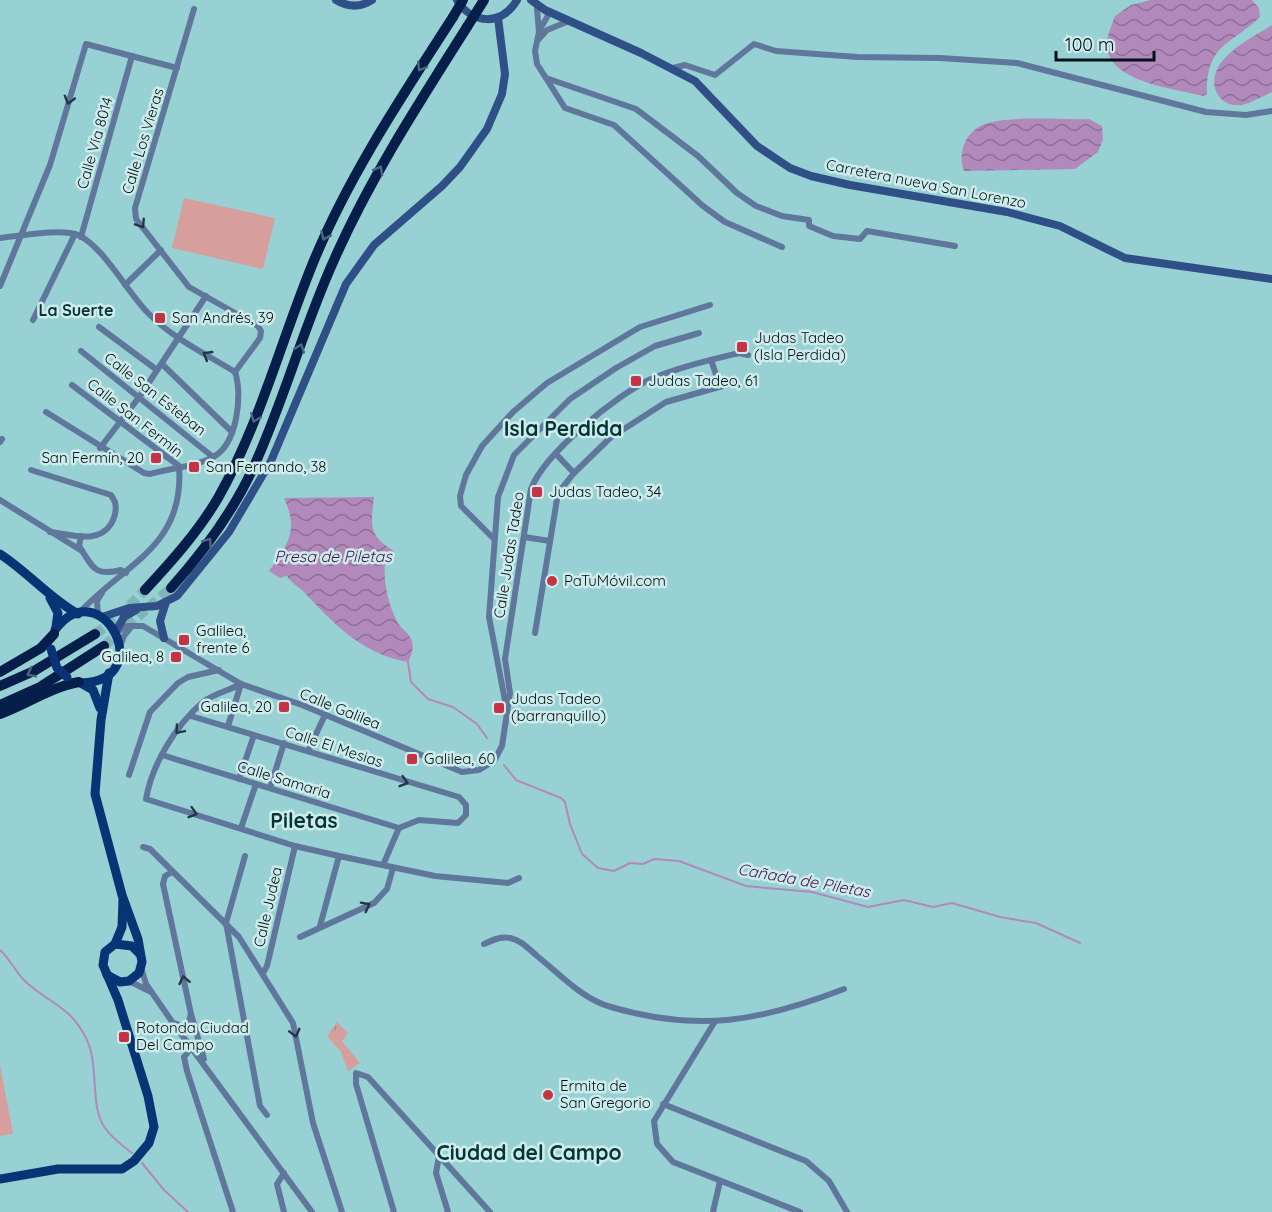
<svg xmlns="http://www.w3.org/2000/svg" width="1272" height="1212" font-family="Quicksand,sans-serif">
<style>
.grass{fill:#d79e9e}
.park{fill:url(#park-tufts)}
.water{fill:url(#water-waves)}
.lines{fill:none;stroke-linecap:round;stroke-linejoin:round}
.stream{stroke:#b189ba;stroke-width:2}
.highway-tunnel{stroke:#80b4b7;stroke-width:10;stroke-dasharray:10 5;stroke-linecap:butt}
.street{stroke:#60779c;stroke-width:6}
.secondary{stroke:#2f5086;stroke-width:8}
.primary{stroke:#083374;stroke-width:9}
.highway{stroke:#051f4a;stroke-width:10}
.primary-bridge{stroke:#083374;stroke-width:9}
.highway-bridge{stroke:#051f4a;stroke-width:10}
.oneway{stroke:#4c6783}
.oneway2{stroke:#223644}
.poi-dot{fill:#c43444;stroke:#cfeced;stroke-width:2}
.labels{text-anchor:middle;stroke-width:5;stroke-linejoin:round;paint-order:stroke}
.street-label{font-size:15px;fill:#001314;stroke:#cfeced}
.poi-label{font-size:15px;fill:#001314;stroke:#cfeced;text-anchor:start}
.neighbourhood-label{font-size:16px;font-weight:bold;fill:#043436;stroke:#cfeced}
.water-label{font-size:16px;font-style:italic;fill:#44124f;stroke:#cfeced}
.district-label{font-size:21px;font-weight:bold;fill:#043436;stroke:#cfeced}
</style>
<defs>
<pattern id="park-tufts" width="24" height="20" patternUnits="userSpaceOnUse" patternTransform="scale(1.5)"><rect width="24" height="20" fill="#d79e9e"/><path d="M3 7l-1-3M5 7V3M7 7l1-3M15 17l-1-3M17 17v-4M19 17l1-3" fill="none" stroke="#b78787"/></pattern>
<pattern id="water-waves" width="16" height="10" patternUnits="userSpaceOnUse" patternTransform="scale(1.5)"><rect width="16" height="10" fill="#b189ba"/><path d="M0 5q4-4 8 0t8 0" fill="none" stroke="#8e6f96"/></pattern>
</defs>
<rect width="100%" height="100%" fill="#97d1d4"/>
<g class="grass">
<polygon points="184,198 275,218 263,269 172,248"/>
<polygon points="0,1065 13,1134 0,1136"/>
</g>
<polygon class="park" points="337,1022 348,1033 342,1041 360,1063 348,1071 341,1052 327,1036"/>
<g class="water">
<path d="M1151,0h101l7,8 1,9c-29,28 -54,27 -53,77l-4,2c-27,-7 -92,-14 -96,-48 -1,-11 5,-23 8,-32l16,-11z"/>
<path d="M1272,25v67c-9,4 -21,11 -30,13 -25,3 -35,-22 -22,-41 12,-17 35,-28 52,-39z"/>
<path d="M1089,119l13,7 1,13 -5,13 -23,17 -111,2c-8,-22 5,-45 28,-49 24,-6 70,-2 97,-3z"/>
<path d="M374,497c-3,29 -6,38 20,54l-8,5c-4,20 1,46 11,65 3,7 11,11 14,18 4,8 0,17 -3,23 -46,-8 -73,-37 -104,-70 -6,-6 -13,-9 -17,-16l-7,2 -11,-7c19,-27 30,-40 15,-73z"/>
</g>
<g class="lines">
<g class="stream">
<polyline points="408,662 411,682 428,699 453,707 477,724 487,738"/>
<polyline points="504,765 516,780 561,798 565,802 570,824 582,854 598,868 614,871 630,863 643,864 654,859 679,861 746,886 812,892 868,907 904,900 933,907 952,903 1000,917 1036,923 1080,943"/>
<path d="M0,950c10,9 16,23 26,32 24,22 44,24 60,56 14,28 3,68 19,90 7,10 18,18 27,25"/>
<polyline points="142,1163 164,1190 188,1212"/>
</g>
<g class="highway-tunnel">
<polyline points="95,634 120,616 145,590"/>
<polyline points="104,646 171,588"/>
</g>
<g class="street">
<polyline points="537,8 539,32 535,51 537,64 565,108 614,125 703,206 725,222 782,247"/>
<polyline points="194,9 135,208 136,219 189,287 258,326 261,331 260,338 235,372"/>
<polyline points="539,31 550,12"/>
<polyline points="538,40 547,30 569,21"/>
<polyline points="673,68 685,65 715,75 754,44 776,51 857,57 940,58 1017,63 1206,112 1246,115 1272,111"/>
<polyline points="546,78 636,109 698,156 737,193 756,206 782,216 809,220 809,226 833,236 860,239 867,231 955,246"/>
<polyline points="81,237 132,56"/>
<path d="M0,238c19,-2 62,-10 78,-3 26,12 49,57 70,78 24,25 58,41 87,59"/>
<polyline points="125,285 161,250"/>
<polyline points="0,286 50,165 86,44 177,68"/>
<polyline points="33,320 75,234"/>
<polyline points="99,327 157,370"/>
<polyline points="81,351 213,457"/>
<polyline points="711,360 720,386"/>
<polyline points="162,364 231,431"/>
<path d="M72,385l107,81c6,81 -54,97 -100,147"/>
<path d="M46,412l98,61 6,1c20,-6 45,-7 63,-17 24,-12 30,-62 22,-85"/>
<polyline points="0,442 2,439"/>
<polyline points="100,448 140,396 206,296"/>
<polyline points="556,454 574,473"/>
<path d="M31,470l80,25 4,7c2,8 0,15 -4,22 -13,21 -41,10 -61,8"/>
<polyline points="0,500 82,551"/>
<path d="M81,536l-2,10c14,21 15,31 42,24l5,3"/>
<polyline points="524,537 550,541"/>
<polyline points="494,539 461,506 460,496 466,475 482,446 513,412 547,383 640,327 710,305"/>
<polyline points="98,615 97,601 102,593"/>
<path d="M117,632l10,-6h16l98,58 61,21 160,67 17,-2 15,-9 8,-15 8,-53 -5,-34 26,-170c13,-35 85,-94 120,-110 28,-12 59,-19 88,-26l9,2"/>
<polyline points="535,633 558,493 574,473 610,438 666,402 733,383"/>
<polyline points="120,647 124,636 132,626"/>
<path d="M241,684c-11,6 -28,10 -38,18 -27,23 -51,62 -57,97l149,47 44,10 96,20 73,7 11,-5"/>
<polyline points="506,706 489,617 498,497 514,455 570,399 616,368 655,346 699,333"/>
<polyline points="191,716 459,797 466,805 466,815 458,823 419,820 399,828 383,865"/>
<polyline points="228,726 241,684"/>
<polyline points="308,751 325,715"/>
<polyline points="162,755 399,828"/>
<polyline points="129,775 150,712 178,683 188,677 219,670"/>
<polyline points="239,779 254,735"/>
<polyline points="270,788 284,743"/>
<polyline points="241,828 256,784"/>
<polyline points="143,847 150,849 239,937 293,1023 313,1123 342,1212"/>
<polyline points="245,856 226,923 260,1106 267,1115"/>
<polyline points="172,872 165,876 163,884 191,1014 204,1059"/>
<polyline points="320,926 339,856"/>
<polyline points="300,937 374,903 387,889 393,868"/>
<path d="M484,944c9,-4 17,-8 26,-6 11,2 19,11 27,18 23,18 45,43 74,51 88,26 150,14 233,-18"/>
<polyline points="141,967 146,984 173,1023 312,1212"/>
<polyline points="263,973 267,966 295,846"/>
<polyline points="129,981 149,991"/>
<polyline points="174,1023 183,1027 188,1025 191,1014"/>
<polyline points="714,1023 654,1121 657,1144 673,1162 800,1212"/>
<polyline points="192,1047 184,1057 187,1071 233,1212"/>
<polyline points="663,1104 806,1161 829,1181 847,1212"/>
<polyline points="439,1156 436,1173 448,1212"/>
<polyline points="284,1173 277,1184 284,1212"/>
<polyline points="394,1212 356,1084 356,1073 368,1077 490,1212"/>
<polyline points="713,1212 720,1181"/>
</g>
<g class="secondary">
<path d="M336,0c12,7 24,8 36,0"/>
<path d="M457,0c15,25 45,26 60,0"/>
<polyline points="531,0 545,10 641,53 695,81 757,146 790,168 811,176 850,185 1007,212 1060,226 1125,258 1272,279"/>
<polyline points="102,617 129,608 157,606 177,596 229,532 271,461 346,284 374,245 442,186 460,167 487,129 502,94 505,74 498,18"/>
<polyline points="116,631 124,617 136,610"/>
<polyline points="164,638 160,621 166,602"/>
</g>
<g class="primary">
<path d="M0,554c28,18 49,44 78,60"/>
<polyline points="50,598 58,613 56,627"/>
<path d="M55,630c46,-61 105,51 26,53"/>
<polyline points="81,683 93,690 100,708"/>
<polyline points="115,944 122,927 123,900"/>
<polyline points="107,975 120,982 129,981 139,973 142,962 138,939 122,895 95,794 101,720 109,673"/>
<polyline points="0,1179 58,1169 122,1169 134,1161 149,1143 154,1127 148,1096 118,1000 103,965 105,952 115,944 132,946 140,954"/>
</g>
<g class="highway">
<path d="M171,588c33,-37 64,-79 84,-124 30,-67 49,-138 79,-204 36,-82 85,-157 133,-233"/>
<path d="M145,590c26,-28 53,-58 73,-92 43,-76 64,-161 97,-240 36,-86 88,-163 138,-241"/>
<polyline points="0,672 41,648 54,634"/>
<polyline points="0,686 34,671 95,634"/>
<polyline points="0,705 40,687 104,646"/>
<path d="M0,714c27,-10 51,-27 79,-32"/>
</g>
<polyline class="primary-bridge" points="51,649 57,668 67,677"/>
<g class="highway-bridge">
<polyline points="453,17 463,0"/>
<polyline points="467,27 484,0"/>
</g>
</g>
<defs><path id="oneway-chevron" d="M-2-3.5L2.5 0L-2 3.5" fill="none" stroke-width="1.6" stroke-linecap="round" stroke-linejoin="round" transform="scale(1.5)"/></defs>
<g class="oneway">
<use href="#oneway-chevron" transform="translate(421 67) rotate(122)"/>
<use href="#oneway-chevron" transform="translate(379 170) rotate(-61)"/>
<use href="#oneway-chevron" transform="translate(325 236) rotate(114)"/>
<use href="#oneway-chevron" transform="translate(300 348) rotate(-70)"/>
<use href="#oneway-chevron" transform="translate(255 418) rotate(112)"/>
<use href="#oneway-chevron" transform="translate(208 542) rotate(-55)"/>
<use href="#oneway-chevron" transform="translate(31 673) rotate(153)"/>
</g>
<g class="oneway2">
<use href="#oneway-chevron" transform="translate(69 100) rotate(106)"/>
<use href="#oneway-chevron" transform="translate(141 224) rotate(57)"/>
<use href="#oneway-chevron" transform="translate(207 355) rotate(-149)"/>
<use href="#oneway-chevron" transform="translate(179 730) rotate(130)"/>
<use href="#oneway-chevron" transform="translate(404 782) rotate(17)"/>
<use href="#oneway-chevron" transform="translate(193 813) rotate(17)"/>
<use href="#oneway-chevron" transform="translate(366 906) rotate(-27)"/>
<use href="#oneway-chevron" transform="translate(184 980) rotate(-102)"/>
<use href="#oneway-chevron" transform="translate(295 1033) rotate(76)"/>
</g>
<g class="poi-dot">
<rect x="154" y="312" width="12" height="12" rx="3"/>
<rect x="736" y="341" width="12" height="12" rx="3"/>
<rect x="630" y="375" width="12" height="12" rx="3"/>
<rect x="150" y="452" width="12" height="12" rx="3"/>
<rect x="188" y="461" width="12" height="12" rx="3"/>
<rect x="531" y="486" width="12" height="12" rx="3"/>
<circle cx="552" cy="581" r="6"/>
<rect x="178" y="634" width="12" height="12" rx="3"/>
<rect x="170" y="651" width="12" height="12" rx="3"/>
<rect x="278" y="701" width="12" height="12" rx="3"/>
<rect x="493" y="702" width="12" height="12" rx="3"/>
<rect x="406" y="753" width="12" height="12" rx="3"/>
<rect x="118" y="1031" width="12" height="12" rx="3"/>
<circle cx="548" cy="1095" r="6"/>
</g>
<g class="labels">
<g class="street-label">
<text transform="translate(143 141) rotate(-73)" y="5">Calle Los Vieras</text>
<text transform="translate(95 143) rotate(-74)" y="5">Calle Vía 8014</text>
<text transform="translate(926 184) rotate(11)" y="5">Carretera nueva San Lorenzo</text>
<text transform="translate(155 394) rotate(38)" y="5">Calle San Esteban</text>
<text transform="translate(135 418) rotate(38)" y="5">Calle San Fermín</text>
<text transform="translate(509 555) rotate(-81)" y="5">Calle Judas Tadeo</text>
<text transform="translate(340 709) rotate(22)" y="5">Calle Galilea</text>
<text transform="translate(334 747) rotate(18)" y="5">Calle El Mesias</text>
<text transform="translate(284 780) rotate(17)" y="5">Calle Samaria</text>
<text transform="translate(268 907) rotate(-77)" y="5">Calle Judea</text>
</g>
<g class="poi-label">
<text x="172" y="323">San Andrés, 39</text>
<text x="754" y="343">Judas Tadeo<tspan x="754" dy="17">(Isla Perdida)</tspan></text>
<text x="648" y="386">Judas Tadeo, 61</text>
<text x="144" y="463" text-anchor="end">San Fermín, 20</text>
<text x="206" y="472">San Fernando, 38</text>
<text x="549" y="497">Judas Tadeo, 34</text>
<text x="564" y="586">PaTuMóvil.com</text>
<text x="196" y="636">Galilea,<tspan x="196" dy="17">frente 6</tspan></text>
<text x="164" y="662" text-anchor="end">Galilea, 8</text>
<text x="511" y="704">Judas Tadeo<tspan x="511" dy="17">(barranquillo)</tspan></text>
<text x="272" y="712" text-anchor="end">Galilea, 20</text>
<text x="424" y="764">Galilea, 60</text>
<text x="136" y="1033">Rotonda Ciudad<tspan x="136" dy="17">Del Campo</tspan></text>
<text x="560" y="1091">Ermita de<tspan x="560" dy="17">San Gregorio</tspan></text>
</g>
<g class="neighbourhood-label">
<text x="76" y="316">La Suerte</text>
</g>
<g class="water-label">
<text x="333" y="562">Presa de Piletas</text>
<text transform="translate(804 880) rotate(10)" y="6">Cañada de Piletas</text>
</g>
<g class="district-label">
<text x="563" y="436">Isla Perdida</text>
<text x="304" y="828">Piletas</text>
<text x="529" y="1160">Ciudad del Campo</text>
</g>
</g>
<path d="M1056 51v9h98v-9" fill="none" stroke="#001314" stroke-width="3"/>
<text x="1065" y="51" font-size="18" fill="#001314" stroke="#cfeced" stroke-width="4.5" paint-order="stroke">100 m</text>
</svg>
